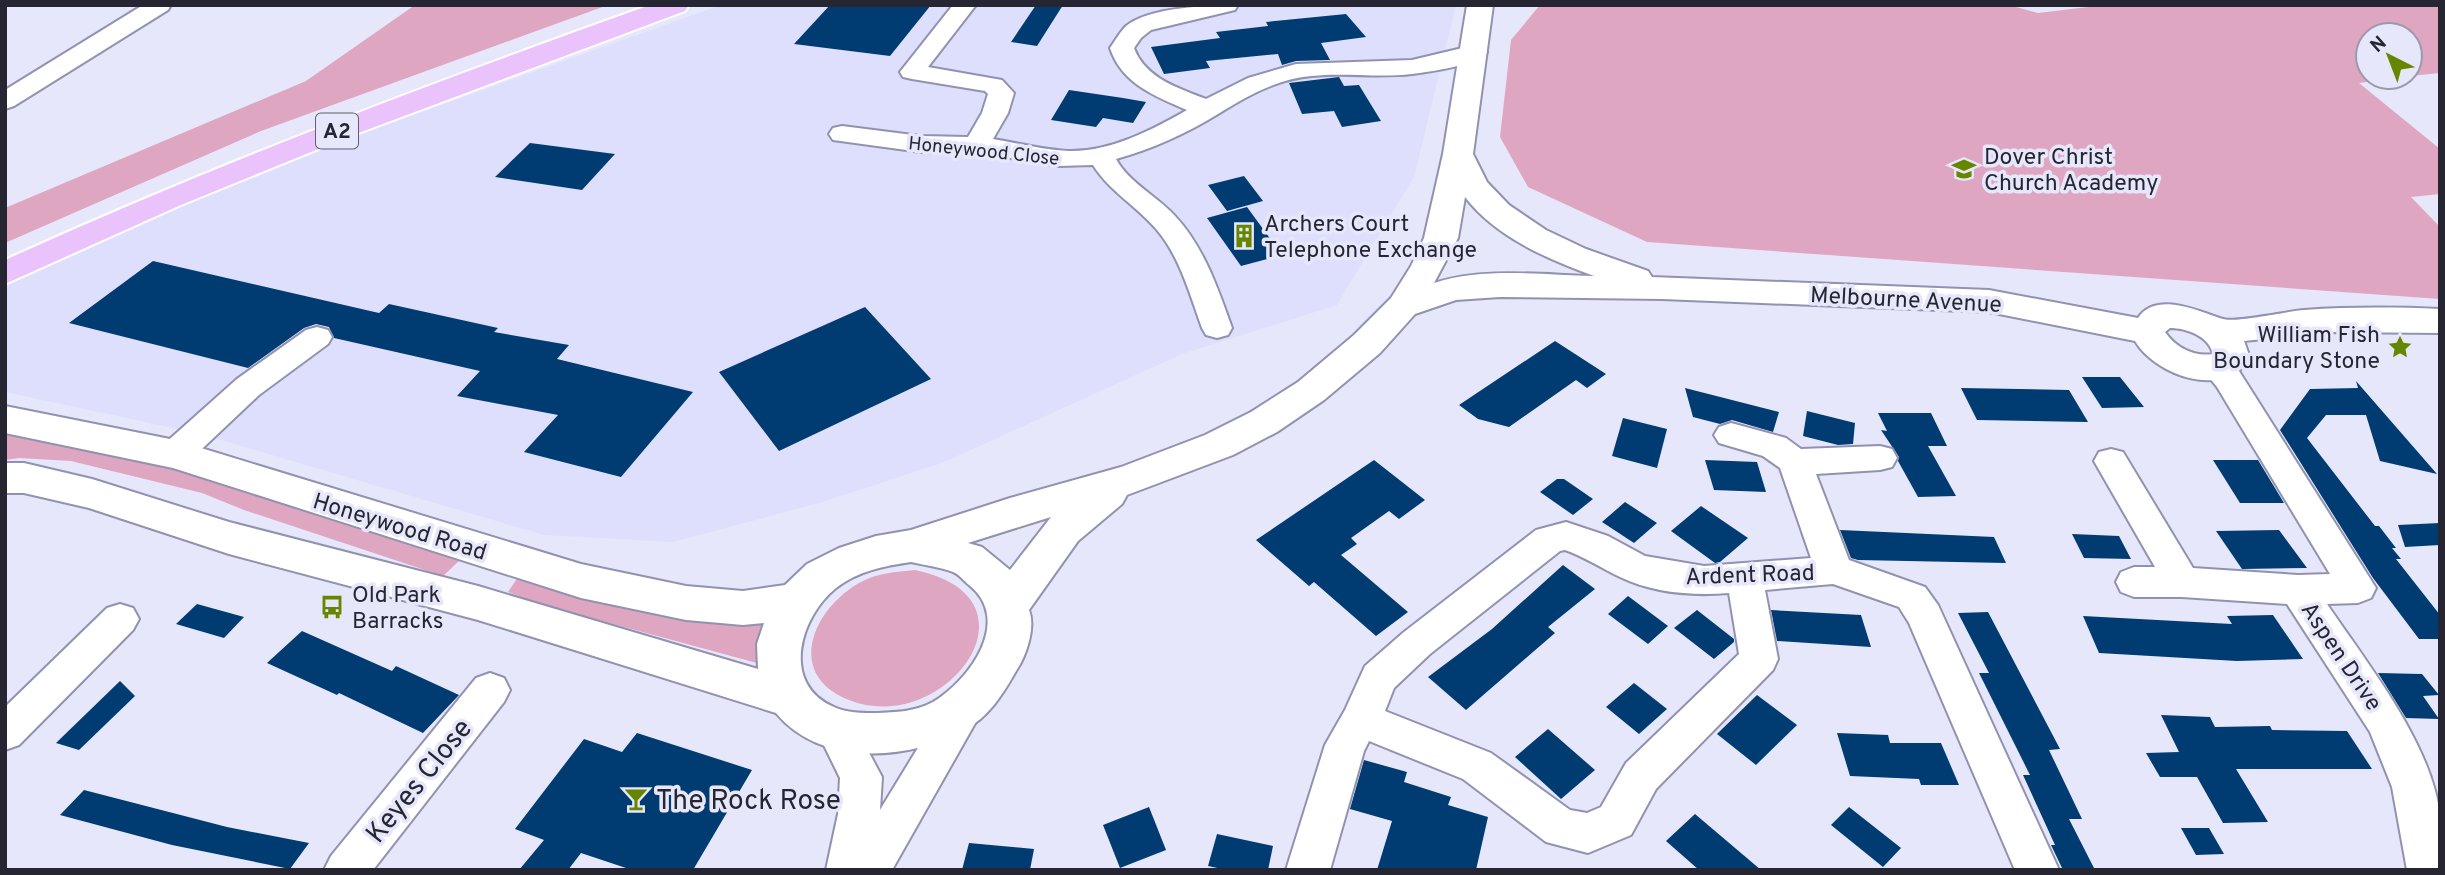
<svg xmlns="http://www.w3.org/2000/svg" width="2445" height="875" font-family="Overpass,sans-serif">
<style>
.built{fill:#dedffd}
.green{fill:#dfa6c2}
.building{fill:#003c71}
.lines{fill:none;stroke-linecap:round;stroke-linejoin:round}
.street-casing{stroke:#9192af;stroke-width:4}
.secondary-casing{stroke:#9192af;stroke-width:4}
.highway-casing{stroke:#fff;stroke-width:4}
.street{fill:#fff;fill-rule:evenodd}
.secondary{fill:#fff;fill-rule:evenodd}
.highway{fill:#ebc3fc;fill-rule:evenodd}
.labels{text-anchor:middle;stroke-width:7;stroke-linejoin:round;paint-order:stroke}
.far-street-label{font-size:19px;fill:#252631;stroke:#e6e7fa}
.shield{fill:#e6e7fa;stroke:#5f606d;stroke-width:2}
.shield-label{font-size:21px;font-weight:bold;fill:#252631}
.poi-label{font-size:23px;fill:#252631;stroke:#e6e7fa;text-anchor:start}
.street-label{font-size:23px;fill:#252631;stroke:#e6e7fa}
.near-street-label{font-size:28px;fill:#252631;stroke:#e6e7fa}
.near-poi-label{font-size:28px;fill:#252631;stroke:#e6e7fa;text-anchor:start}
</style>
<rect width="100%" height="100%" fill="#e6e7fa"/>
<polygon class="built" points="721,5 1456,5 1414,177 1337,305 1182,354 942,463 819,503 673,542 544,535 197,433 5,392 5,285 286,160"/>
<g class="green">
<polygon points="415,5 608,5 261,131 5,243 5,208 306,81"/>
<polygon points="1540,5 2009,5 2038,13 2105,5 2440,5 2440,73 2410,76 2410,35 2368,35 2368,77 2405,77 2359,83 2440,149 2440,194 2411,197 2440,227 2440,299 1647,242 1528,187 1500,137 1511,40"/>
<polygon points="5,431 130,457 215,480 459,561 443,576 244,510 202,493 71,461 19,458 5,460"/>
<path d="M915,570c135,28 29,168 -66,130 -64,-25 -37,-90 10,-117 17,-10 37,-11 56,-13z"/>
<polygon points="518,577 783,613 771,667 536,603 508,592"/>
</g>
<g class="building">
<polygon points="830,5 931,5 890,56 794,44"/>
<polygon points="1036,5 1063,5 1037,46 1011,42"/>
<polygon points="1346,14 1366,37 1321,43 1330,60 1296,61 1282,65 1278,54 1206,61 1210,68 1164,74 1151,47 1220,38 1216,32 1268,26 1266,22"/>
<polygon points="1339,77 1344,86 1359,85 1381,121 1342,127 1334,111 1302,114 1289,83"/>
<polygon points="1069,90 1123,98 1146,102 1133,123 1103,118 1096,127 1051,120"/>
<polygon points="530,143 615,154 582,190 495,177"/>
<polygon points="1244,176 1263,201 1227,211 1208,185"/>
<polygon points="1247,207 1282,255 1241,266 1207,218"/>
<polygon points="153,261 379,313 389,304 498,328 494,332 569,345 557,359 693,392 621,477 524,452 558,415 457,396 480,371 334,338 329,327 316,324 304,328 248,368 69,323"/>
<polygon points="865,307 931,379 779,451 719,372"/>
<polygon points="1555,341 1606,374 1587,388 1576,380 1509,427 1478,419 1459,405"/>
<polygon points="2082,377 2120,377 2144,407 2102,408"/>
<polygon points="2356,381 2437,474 2380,461 2366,415 2326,415 2307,438 2375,526 2379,526 2396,548 2392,548 2401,559 2396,559 2440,615 2440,639 2419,639 2373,578 2280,430 2310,389 2358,388"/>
<polygon points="1685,388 1779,412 1773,432 1732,420 1720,424 1693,417"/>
<polygon points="1961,388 2069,390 2088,422 1977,420"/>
<polygon points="1807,411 1855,423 1853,444 1838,445 1803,436"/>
<polygon points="1878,413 1931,413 1947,446 1928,446 1956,496 1918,497 1898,461 1899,457 1881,430 1887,431"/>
<polygon points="1623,418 1667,429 1657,468 1612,456"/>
<polygon points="1374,460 1425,500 1399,519 1389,511 1351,538 1357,544 1341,555 1408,612 1376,636 1314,582 1309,586 1256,540"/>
<polygon points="1705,460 1757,462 1766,492 1714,490"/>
<polygon points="2213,460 2258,460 2284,503 2240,503"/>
<polygon points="1557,479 1564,479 1593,499 1573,515 1540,492"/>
<polygon points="1625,502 1657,523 1634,543 1602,522"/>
<polygon points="1701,506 1748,538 1720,562 1715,563 1671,531"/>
<polygon points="2440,523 2440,545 2405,547 2398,525"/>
<polygon points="1840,530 1994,537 2006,563 1858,560 1851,558"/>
<polygon points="2279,530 2307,568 2242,569 2216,531"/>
<polygon points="2072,534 2119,536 2131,559 2084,558"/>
<polygon points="1563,565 1595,589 1548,627 1555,633 1466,710 1428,677 1492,629"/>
<polygon points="1628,596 1668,626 1648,644 1608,614"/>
<polygon points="197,604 244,617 224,638 176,624"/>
<polygon points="1697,610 1734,639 1734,642 1714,659 1674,628"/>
<polygon points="1771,610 1861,615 1871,647 1777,641"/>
<polygon points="1988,612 2060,749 2049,750 2082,819 2069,819 2095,870 2063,870 2051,845 2055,845 2023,775 2030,775 1979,673 1989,673 1958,613"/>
<polygon points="2273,615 2303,659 2237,661 2099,653 2083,616 2232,624 2227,616"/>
<polygon points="302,631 392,671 396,666 459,695 423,733 339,693 337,695 267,663"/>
<polygon points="2378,673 2422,674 2439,695 2423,696 2439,719 2406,718"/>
<polygon points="120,681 135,696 79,750 56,743"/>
<polygon points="1634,683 1667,709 1639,734 1606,707"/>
<polygon points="1757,695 1797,725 1756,765 1717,734"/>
<polygon points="2161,715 2210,717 2215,727 2270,726 2272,730 2347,731 2372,769 2236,769 2268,822 2223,823 2197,777 2160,777 2146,753 2179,752"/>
<polygon points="1548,729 1595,770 1561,799 1515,757"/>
<polygon points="637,733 752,770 693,870 632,870 581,853 568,870 519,870 544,840 515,829 584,739 622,752"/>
<polygon points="1837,733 1888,735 1890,743 1941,743 1959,785 1921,785 1919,779 1850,776"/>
<polygon points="1364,760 1407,772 1404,782 1451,797 1448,805 1488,817 1476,870 1377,870 1392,821 1350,809"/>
<polygon points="84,790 227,827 309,843 290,869 172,845 60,815"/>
<polygon points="1149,807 1166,850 1120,868 1103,825"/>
<polygon points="1849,807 1901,848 1883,867 1831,825"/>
<polygon points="1695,814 1761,870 1699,870 1666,841"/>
<polygon points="2181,828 2209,828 2224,854 2196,855"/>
<polygon points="1217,834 1273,846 1268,870 1227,870 1208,866"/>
<polygon points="969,843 1034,849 1030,870 962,870"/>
</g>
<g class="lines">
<g class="street-casing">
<g id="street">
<polygon points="143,5 171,5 168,10 14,106 5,109 5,90"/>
<path d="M953,5h23l-48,62 74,13 12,13 -6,20 -15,26c25,4 50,11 76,12 41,1 83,-21 118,-41 -32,-14 -65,-26 -77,-62 5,-7 10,-16 16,-22 23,-19 84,-21 112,-21l-3,5 -84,20 -10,8 -7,10c11,30 44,40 72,51l42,-21 48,-14 116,-4 63,-15 9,2 3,5c-9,13 -58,20 -75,22 -42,5 -86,-5 -127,7 -24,7 -46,20 -67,33 -31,19 -66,35 -102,45 13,24 41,37 59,57 29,31 43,73 57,112l-4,7 -11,3 -11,-3 -4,-7c-12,-33 -22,-71 -45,-98 -20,-24 -47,-38 -64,-65l-34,1 -73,-12 -65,-2 -88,-12 -4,-6 4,-6 9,-2 79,10 47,1 14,-24 6,-19 -3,-3 -73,-12 -9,-2 -3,-5z"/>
<polygon points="317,327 328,330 332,337 328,344 259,395 187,463 175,466 163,463 158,454 163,445 237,379 306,330"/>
<path d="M2217,356l11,3 11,12 137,217 -5,10 -13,5 -31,1c40,59 105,140 113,212 2,17 0,36 0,54h-33l-15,-83 -22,-55 -83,-128 -105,-7h-48l-13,-5 -5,-10 5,-10 13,-5h21l-61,-106 5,-9 12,-3 12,3 70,116 105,7 32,-1 -113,-187 -16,-20 5,-8z"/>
<path d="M1731,423l55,15 15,11 79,-3 12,3 5,9 -5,9 -12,3 -64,4 33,86 76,27 13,18 121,265h-44l-106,-247 -10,-16 -66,-23 -68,6 13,69 -5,11 -117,119 -25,46 -43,18 -42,-11 -83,-63 -94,-38 -5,10 -34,119h-44l39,-125 20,-35 20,-44 39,-34 132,-102 30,-8 42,14 37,20 59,10 107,-8 -31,-90 -17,-12 -44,-13 -5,-8 5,-8zM1565,550c20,7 36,18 55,27 33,16 74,19 109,16l10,61 -113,109 -25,44 -14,6 -17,-3 -79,-57 -106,-42 9,-23 36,-34 130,-103z"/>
<polygon points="120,604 133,608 139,619 133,630 19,745 5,750 5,707 107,608"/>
<polygon points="490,673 504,678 510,690 504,702 373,870 324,870 331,856 476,678"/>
<polygon points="966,687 980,692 986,704 892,870 826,870 838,814 840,778 816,729 822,717 836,712 850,717 882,777 880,810 952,692"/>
</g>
</g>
<g class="secondary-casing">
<path id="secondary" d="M1467,5h26l-20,149 14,28 22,23 37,25 40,19 62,22 4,6 337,13 149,28c18,-28 63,-6 85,1 11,4 66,-8 81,-9 45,-3 90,-3 136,-1v24l-110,-1 -86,9 6,17c-25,42 -94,18 -115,-17l-146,-29 -327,-13 -162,-2 -44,3 -41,14 -35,39 -56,47 -47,32 -44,23 -106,40 -5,9 -44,37 -49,69c7,18 -3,46 -13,61 -13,23 -28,47 -52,59 -56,31 -143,37 -188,-17l-298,-93 -249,-66 -140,-46 -65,-15h-19v-30h19l68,16 137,43 249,64 280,83 -1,-25 7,-21 -21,2 -57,-5 -105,-22 -408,-130 -168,-35v-27l170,34 406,124 105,22 57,5 42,-6 22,-21 32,-16 37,-12 35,-6 99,-32 111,-31 84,-32 46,-23 47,-30 56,-47 37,-37 20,-32 13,-28 19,-84zM1465,197c31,40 82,62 129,79 -51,-1 -111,-9 -160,7l24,-45zM2170,328c16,0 39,8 43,26 -19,3 -37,-6 -48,-22zM1051,517l-41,53 -28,-23 -14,-4zM911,562c13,3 29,5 42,10 6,2 11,9 16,13 44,35 1,95 -36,117 -18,10 -37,10 -57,11 -14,0 -29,0 -42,-6 -54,-23 -34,-90 2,-119 22,-17 48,-22 75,-26z"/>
</g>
<g class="highway-casing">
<path id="highway" d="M650,5h39l-4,6 -337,126 -167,68 -176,79v-24c211,-96 427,-177 645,-255z"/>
</g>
<use href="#street" class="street"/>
<use href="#secondary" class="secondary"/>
<use href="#highway" class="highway"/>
</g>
<defs>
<g id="school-bare" transform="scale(1.89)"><path d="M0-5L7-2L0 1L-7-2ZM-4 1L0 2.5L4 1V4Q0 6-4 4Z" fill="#678600" stroke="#e6e7fa" stroke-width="2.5" paint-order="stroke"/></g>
<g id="building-bare" transform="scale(1.89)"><path d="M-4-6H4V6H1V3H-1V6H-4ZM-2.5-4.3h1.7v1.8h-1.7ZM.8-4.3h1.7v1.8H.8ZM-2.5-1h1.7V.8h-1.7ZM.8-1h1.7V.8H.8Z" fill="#678600" stroke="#e6e7fa" stroke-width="2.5" paint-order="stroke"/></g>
<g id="sight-bare" transform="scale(1.89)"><path d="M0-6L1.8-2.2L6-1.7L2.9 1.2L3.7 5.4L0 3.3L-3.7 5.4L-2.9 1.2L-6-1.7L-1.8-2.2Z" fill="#678600" stroke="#e6e7fa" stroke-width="2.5" paint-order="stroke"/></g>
<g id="bus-bare" transform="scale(1.89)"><path d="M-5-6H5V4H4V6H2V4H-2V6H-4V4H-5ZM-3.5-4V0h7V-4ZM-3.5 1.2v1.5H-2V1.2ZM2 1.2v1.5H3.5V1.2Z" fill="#678600" stroke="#e6e7fa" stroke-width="2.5" paint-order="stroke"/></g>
<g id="bar-bare" transform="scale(1.89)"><path d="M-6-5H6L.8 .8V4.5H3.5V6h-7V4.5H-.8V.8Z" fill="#678600" stroke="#e6e7fa" stroke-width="2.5" paint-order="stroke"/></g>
</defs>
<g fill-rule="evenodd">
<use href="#school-bare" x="1964" y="169"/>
<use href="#building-bare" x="1244" y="236"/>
<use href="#sight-bare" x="2400" y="347"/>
<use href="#bus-bare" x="332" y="607"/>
<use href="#bar-bare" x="636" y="799"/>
</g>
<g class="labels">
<g class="far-street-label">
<text transform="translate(984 150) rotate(6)" y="7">Honeywood Close</text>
</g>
<rect class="shield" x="316" y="113.5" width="42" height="35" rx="5"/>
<g class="shield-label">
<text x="337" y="138">A2</text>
</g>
<g class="poi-label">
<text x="1984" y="164">Dover Christ<tspan x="1984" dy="26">Church Academy</tspan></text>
<text x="1264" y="231">Archers Court<tspan x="1264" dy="26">Telephone Exchange</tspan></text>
<text x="2380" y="342" text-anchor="end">William Fish<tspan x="2380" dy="26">Boundary Stone</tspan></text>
<text x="352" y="602">Old Park<tspan x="352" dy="26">Barracks</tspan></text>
</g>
<g class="street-label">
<text transform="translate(1906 299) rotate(3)" y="8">Melbourne Avenue</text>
<text transform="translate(400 526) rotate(17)" y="8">Honeywood Road</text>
<text transform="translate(1750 574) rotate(-2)" y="8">Ardent Road</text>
<text transform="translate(2342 656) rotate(56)" y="8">Aspen Drive</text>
</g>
<g class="near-street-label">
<text transform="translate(418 780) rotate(-51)" y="10">Keyes Close</text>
</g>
<g class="near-poi-label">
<text x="656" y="809">The Rock Rose</text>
</g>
</g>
<rect width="2445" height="875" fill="none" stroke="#252631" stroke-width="14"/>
<g transform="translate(2389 56) rotate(318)"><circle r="33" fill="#e6e7fa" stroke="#999aaa" stroke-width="2"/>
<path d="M0-5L12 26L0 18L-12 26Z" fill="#678600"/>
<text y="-10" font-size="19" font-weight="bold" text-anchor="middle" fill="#252631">N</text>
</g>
</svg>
